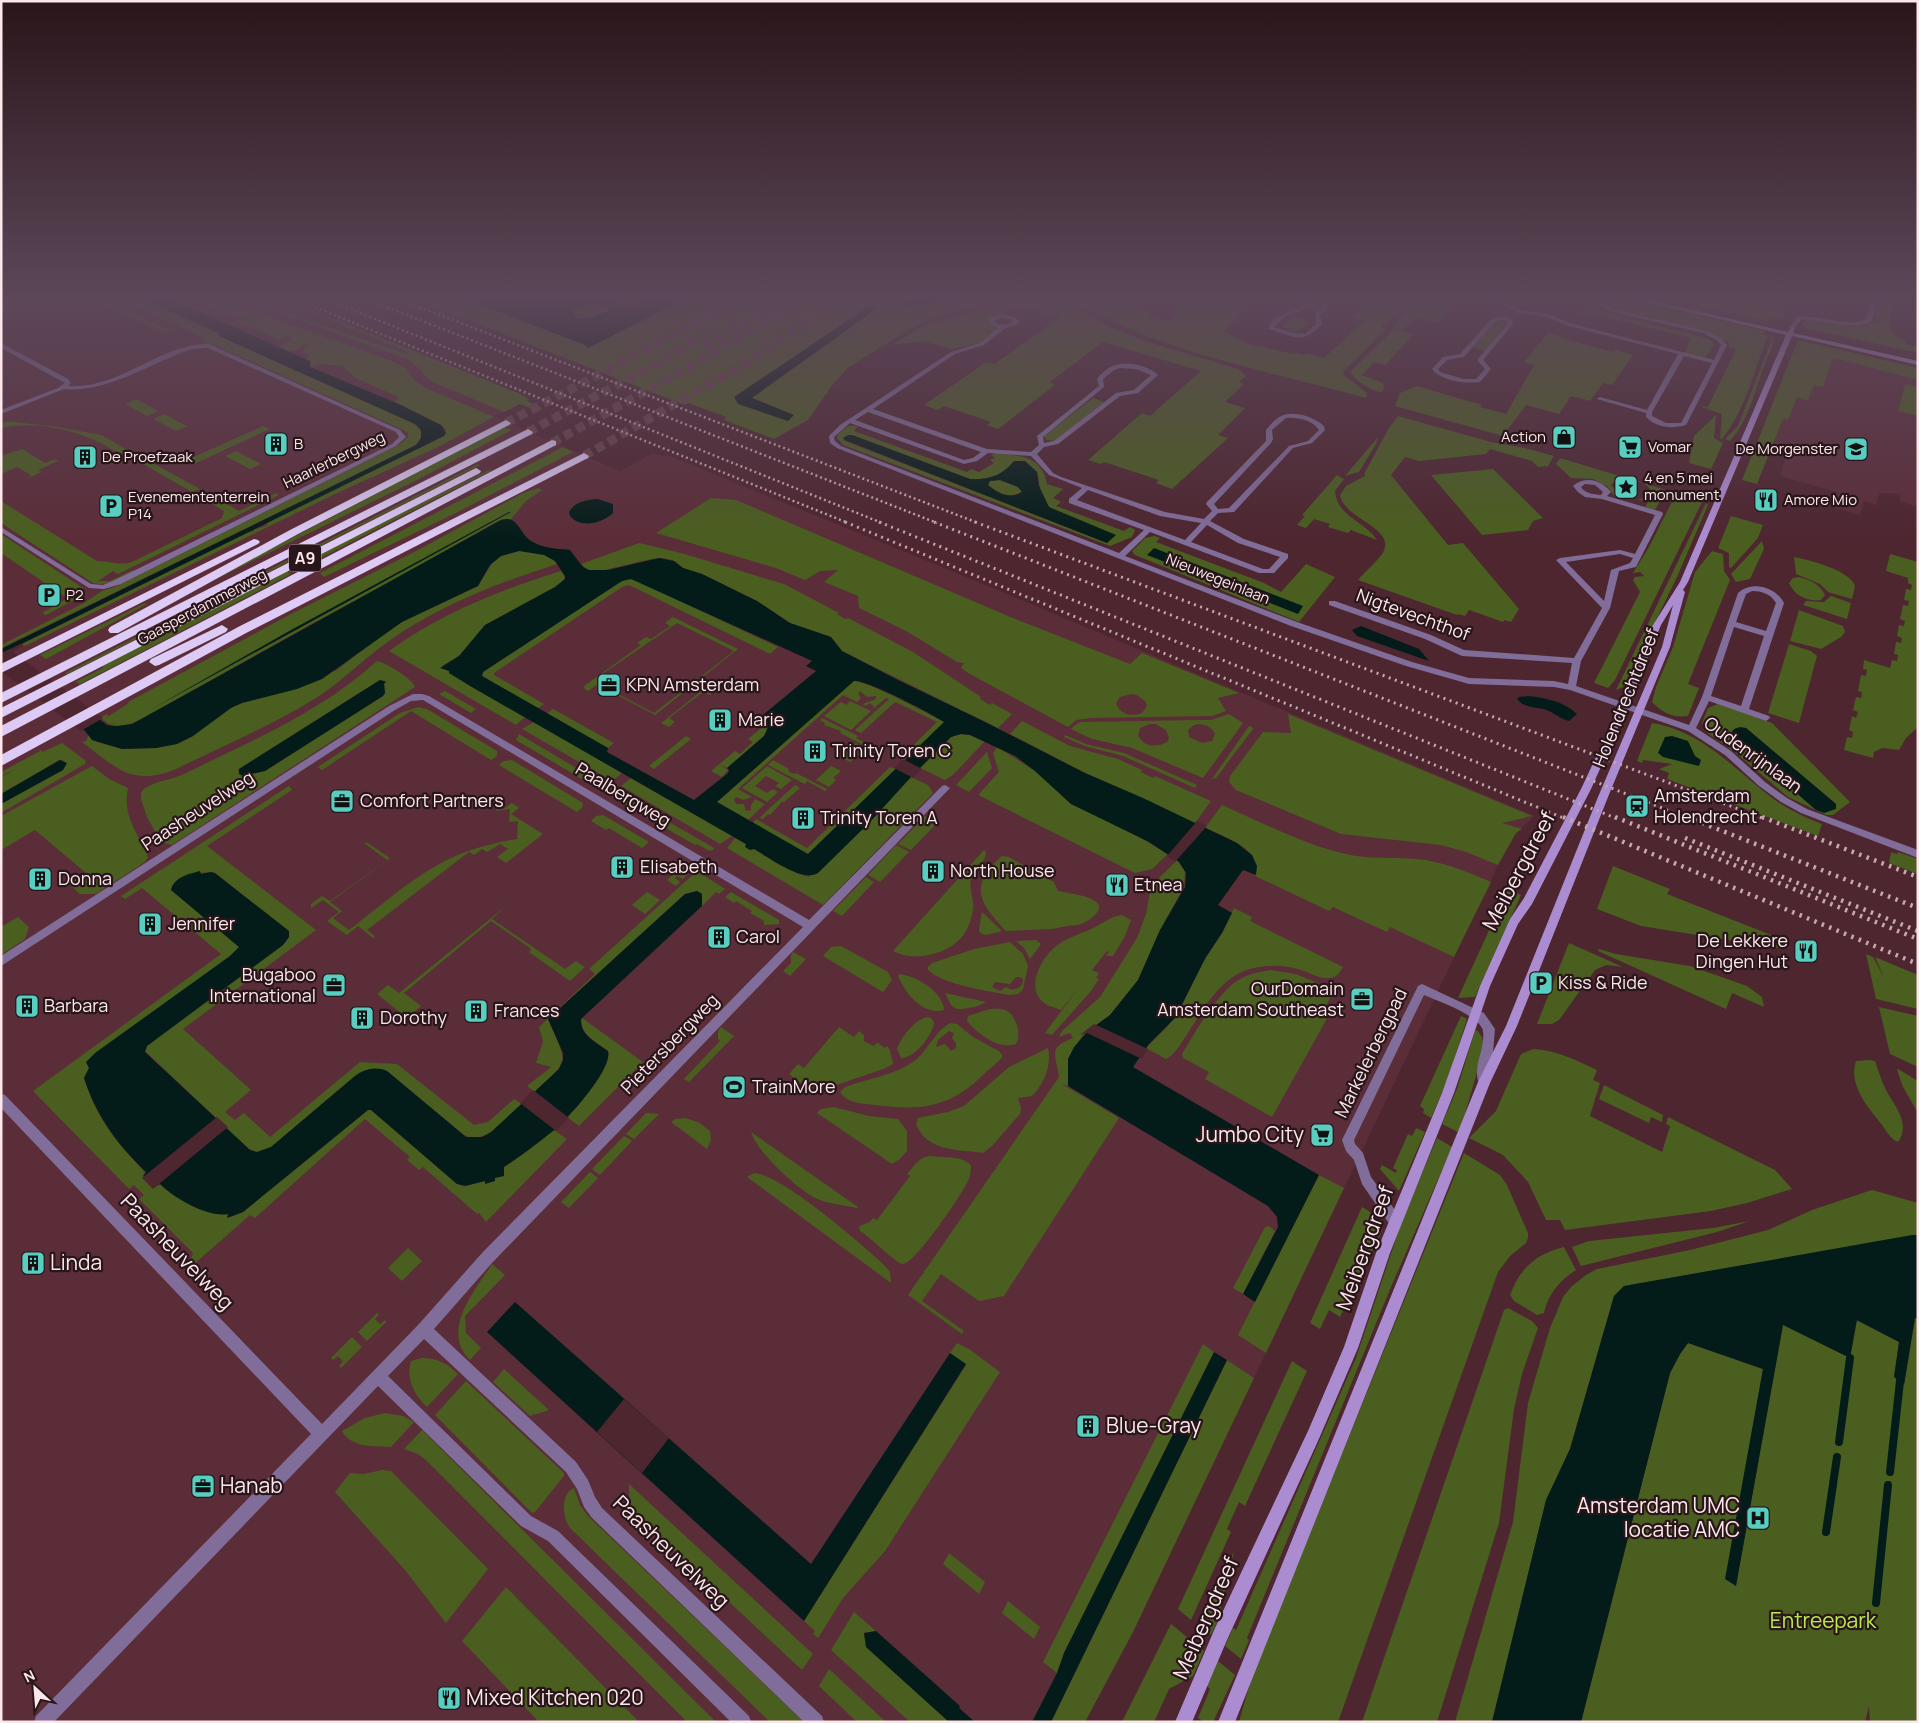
<svg xmlns="http://www.w3.org/2000/svg" width="1919" height="1723" font-family="Manrope,sans-serif">
<style>
.built{fill:#5b2d39}
.green{fill:#4a5e1f;fill-rule:evenodd}
.water{fill:#041c19;fill-rule:evenodd}
.pier{fill:#4d2630}
.lines{fill:none;stroke-linecap:round;stroke-linejoin:round}
.stream{stroke:#041c19;stroke-width:8}
.highway-tunnel{stroke:#67434c;stroke-width:9;stroke-dasharray:9 5;stroke-linecap:butt}
.street{fill:#816d99;fill-rule:evenodd}
.secondary{fill:#ac8cd1;fill-rule:evenodd}
.highway{fill:#ddcaf5;fill-rule:evenodd}
.rail-far2{stroke:#c5a9af;stroke-width:2.5;stroke-dasharray:2 3;stroke-linecap:butt}
.rail-far1{stroke:#c5a9af;stroke-width:3;stroke-dasharray:2 4.5;stroke-linecap:butt}
.rail{stroke:#c5a9af;stroke-width:4.5;stroke-dasharray:2.5 5.5;stroke-linecap:butt}
.labels{text-anchor:middle;stroke-width:4.5;stroke-linejoin:round;paint-order:stroke}
.far-poi-label{font-size:15px;fill:#fde7eb;stroke:#28161a;text-anchor:start}
.far-street-label{font-size:15px;fill:#fde7eb;stroke:#28161a}
.shield{fill:#28161a;stroke:#bda8ac;stroke-width:1}
.shield-label{font-size:16px;font-weight:bold;fill:#fde7eb}
.street-label{font-size:18px;fill:#fde7eb;stroke:#28161a}
.poi-label{font-size:18px;fill:#fde7eb;stroke:#28161a;text-anchor:start}
.near-street-label{font-size:21px;fill:#fde7eb;stroke:#28161a}
.near-poi-label{font-size:21px;fill:#fde7eb;stroke:#28161a;text-anchor:start}
.near-park-label{font-size:21px;fill:#b9e94f;stroke:#28161a}
</style>
<rect width="100%" height="100%" fill="#4d2630"/>
<g class="built">
<polygon points="1,298 277,298 517,397 525,401 495,417 620,471 653,453 664,457 667,455 969,578 1535,816 1516,833 1498,865 1133,1632 1085,1722 1,1722"/>
<polygon points="1838,359 1918,380 1918,507 1899,501 1901,494 1882,493 1879,494 1876,505 1864,501 1860,515 1832,507 1837,492 1780,476 1787,451 1772,447 1783,419 1788,420 1797,397 1814,385 1832,360"/>
</g>
<g class="green">
<polygon points="91,298 101,298 172,331 165,333 91,299 85,300"/>
<path d="M118,298h22l79,36 -2,1 193,87c11,6 16,12 6,23l-415,203v-3l83,-42 18,-12 15,-5 282,-141 9,-8v-4l-5,-3 -188,-85 -11,-1v-5l-6,-4z"/>
<path d="M191,298h25l168,60 21,9 10,14 9,6 70,30 -56,30 -105,48 -308,151 -3,-2 227,-112h5l-1,-2 15,-5 -2,-2 179,-89 1,-5 -5,-4 -46,-23 4,-5 -44,-19 -12,-12 -21,-2 -11,3 -1,-6 -6,-2 6,-4 -8,-3 2,-4 5,-4h-5c-9,8 -15,8 -25,3l13,-8 -2,-2 -12,2 -32,-14 -14,1 -6,-3 20,-4 -20,-6z"/>
<path d="M236,298h6l165,56 3,-1 -133,-55h6l235,95 11,6 -2,2 16,7 -5,3 -18,-7 -16,8 -71,-30c-11,-7 -15,-18 -28,-24z"/>
<polygon points="412,298 463,298 585,345 588,348 686,298 924,298 905,301 901,307 976,298 1014,298 943,314 907,331 849,367 833,384 808,420 774,439 724,420 726,417 688,403 685,405 664,397"/>
<polygon points="1026,298 1056,298 1112,328 1148,342 1238,369 1246,376 1239,382 1244,384 1225,402 1245,408 1218,435 1228,438 1172,489 1156,483 1159,480 1104,462 1101,464 1088,460 1142,413 1150,416 1201,371 1103,342 1050,382 1055,385 998,429 987,425 991,422 944,406 938,410 924,405 986,362 994,364 1060,317 1017,305 989,319 988,322 997,328 997,331 980,343 951,349 924,341 891,345 921,327 935,322"/>
<path d="M1090,298h14l42,12 4,2 -3,3 22,6 14,-11 -9,-3 12,-9h73l-27,22 3,1 -11,10 24,13 46,10 3,-1 8,2 3,-2 16,5 40,-37 -12,-4 21,-19h39l-31,29 5,2 -43,43 1,3 23,18 -1,5c-67,-19 -135,-32 -200,-55 -31,-11 -61,-25 -91,-40z"/>
<polygon points="1420,298 1453,306 1438,323 1416,317 1402,330 1392,327"/>
<polygon points="1569,298 1592,298 1589,303 1595,308 1618,316 1702,337 1710,340 1714,345 1705,358 1685,353 1691,338 1589,313 1586,316 1579,312 1586,311 1577,299"/>
<path d="M1614,298h13l138,33 -1,3 3,4c-14,35 -21,71 -45,101l-2,-1 2,-24 -20,-7 1,-1 5,1 28,-58 -7,-1v-6l-29,-12 -83,-20 -8,-6z"/>
<polygon points="1669,298 1709,298 1746,306 1751,298 1765,300 1766,298 1792,304 1766,306 1786,314 1781,319 1769,316 1767,321"/>
<path d="M1881,298l13,3 -6,24 8,11 10,5v3l12,2v7l-113,-25 -3,-5c12,-14 58,15 72,-2 4,-5 5,-17 7,-23z"/>
<path d="M591,304h7l11,4 -1,3c-9,4 -20,8 -31,7l-4,-6v-3z"/>
<polygon points="1296,317 1307,319 1310,323 1295,332 1282,327 1292,318"/>
<polygon points="1496,320 1506,323 1485,351 1473,348"/>
<path d="M1394,329l20,5 -29,31 -11,-3 -12,13 21,8 1,6 -3,3c-11,-1 -24,-11 -31,-20z"/>
<polygon points="1548,333 1561,336 1560,338 1614,352 1616,350 1633,355 1612,385 1603,383 1590,401 1571,396 1559,414 1526,405 1503,436 1395,406 1400,393 1417,386 1482,405 1480,407 1506,414 1534,365 1524,362"/>
<path d="M1768,333l5,4 1,5c-4,11 -9,21 -13,32 -8,25 -14,47 -31,67l-5,-2 13,-13 34,-87z"/>
<polygon points="1798,340 1918,368 1918,380 1838,359 1832,360 1823,387 1814,385 1808,400 1797,397 1788,420 1783,419 1757,484 1742,480"/>
<polygon points="1905,384 1918,387 1918,416 1898,411"/>
<polygon points="1093,398 1104,402 1055,441 1046,440 1044,436"/>
<polygon points="136,399 158,411 147,416 125,404"/>
<polygon points="164,414 187,426 176,431 153,419"/>
<polygon points="1716,415 1714,438 1723,443 1711,469 1689,463 1694,436"/>
<path d="M1398,416l93,26 34,6 29,8 -6,10 -10,1 -6,-6 -42,-12 -4,5 -67,7 -14,-4 -14,18 57,70 15,-2 56,66 -8,13 -7,-2 -1,2 -34,-12 -4,6 -7,-2 -1,1 -99,-35c7,-9 18,-17 24,-26 17,-26 -38,-34 -42,-59l6,-9 19,-10 -1,-2 25,-46z"/>
<path d="M7,421l52,6 42,8 32,18 -2,1 8,4 -3,2c-9,-5 -21,-8 -28,-13 -31,-18 -72,-26 -107,-19v-4z"/>
<polygon points="263,426 270,429 194,464 187,460"/>
<path d="M848,426h10l-4,5 113,41 4,-3 8,3 15,-9 -4,-3 5,-2 -4,-3 5,-2c24,3 46,2 51,31l16,5 -10,9 8,4 -5,4 68,25 6,-4 5,3 -3,7 -22,9 -267,-101 -6,-7 1,-4zM852,435l118,44c18,1 32,-3 44,-18 38,10 16,21 34,45 5,6 17,9 24,13 12,7 23,16 35,24l-262,-102 -2,-3z"/>
<polygon points="504,427 512,430 417,480 179,597"/>
<polygon points="1378,437 1376,444 1359,472 1345,476"/>
<polygon points="563,447 573,452 456,513 324,577 320,573"/>
<polygon points="22,449 45,463 55,459 58,461 38,470 42,472 26,479 31,475 17,467 1,474 1,456"/>
<polygon points="236,451 261,464 250,469 225,456"/>
<polygon points="143,458 200,489 192,492 138,461"/>
<path d="M1560,458l106,32 -11,20 -10,-3 3,-5 -11,-3 11,-1 4,-6c-7,-13 -23,-14 -36,-12l-5,5 6,8 -2,4 -8,-11 -14,-7 -22,-1 -15,-14z"/>
<polygon points="478,464 480,465 67,674 65,673"/>
<polygon points="491,469 492,470 307,565 302,562"/>
<polygon points="1493,469 1543,518 1533,521 1528,530 1482,535 1431,475"/>
<path d="M1337,475l7,4 -9,12c2,26 30,30 42,49l-26,-10 -3,3 -20,-6 2,-3 -16,-5 -8,9 -9,-3 8,-9 -3,-1z"/>
<path d="M1000,480l18,7 4,4c-11,9 -25,2 -34,-6l2,-4z"/>
<path d="M538,488l4,2 -16,11 -15,18 -13,2 -97,55 -97,52 -162,91c-11,5 -23,9 -35,6l11,-2 -9,1 -8,-6 5,-4 3,2 20,-13 -1,-1 163,-88 127,-64 105,-57z"/>
<path d="M200,492l9,5 2,-2 28,16 37,-18 3,2 -161,79 -5,-3 -15,10h12l23,-11 1,1c-13,7 -26,16 -41,12l-92,-60v-22l96,60c13,0 23,5 35,1l90,-44 2,-7 -29,-17z"/>
<path d="M711,498l25,2 272,116 122,48 12,-11 97,40 -21,5 8,13 -14,5 -122,2 -14,2 -8,7 -100,-54 -7,-5 3,-5 -7,-1 -51,-31 -47,-23 -1,-12 -34,-14 14,-12 -18,1 -15,9 -29,-12 -120,-35zM1131,694l6,1 9,7 1,4 -5,7c-10,4 -22,2 -26,-10l4,-6z"/>
<polygon points="1674,498 1702,502 1615,680 1608,688 1594,683 1640,592 1633,580 1635,577 1644,576 1640,572 1633,573 1649,547"/>
<polygon points="1706,503 1708,505 1677,577 1623,687 1616,690"/>
<polygon points="1731,516 1763,525 1758,538 1731,568 1729,567 1729,553 1718,548"/>
<polygon points="1,534 83,588 81,590 84,593 83,595 46,615 42,613 71,596 64,596 1,553"/>
<polygon points="1154,536 1160,538 1156,542 1264,583 1281,592 1306,564 1335,577 1299,622 1135,555 1132,551 1145,538"/>
<polygon points="1762,541 1764,549 1750,579 1736,582 1731,574"/>
<polygon points="639,543 681,553 784,584 839,613 837,614 845,619 848,618 913,652 981,697 980,699 990,705 992,703 1012,714 998,728 842,651 831,637 790,623 757,601 702,574 683,568 673,560 662,558 651,559 600,571 588,570 581,564"/>
<path d="M519,551c13,0 31,2 38,13 -59,19 -117,41 -168,77 -27,19 -49,43 -78,60 -43,26 -90,46 -135,68 -45,18 -59,-1 -94,-27l4,-1 3,-7 3,6 5,2 25,7 34,-1 21,-4 16,-8 38,-29 106,-37 43,-34 22,-14 76,-36 14,-23 9,-7z"/>
<path d="M1712,551l11,3 1,17 6,9 -42,104 11,4 -11,28c-16,2 -25,-3 -36,-14l4,-15 17,-40 22,-75z"/>
<polygon points="1890,554 1918,562 1918,727 1906,738 1899,750 1882,748 1874,752 1873,758 1844,750 1847,737 1852,738 1853,732 1849,730 1852,716 1856,718 1858,712 1853,710 1856,697 1861,698 1862,692 1858,691 1861,675 1866,676 1867,670 1863,669 1864,660 1890,668 1892,660 1897,661 1898,655 1894,654 1896,642 1901,643 1902,638 1897,636 1899,625 1904,626 1905,621 1900,619 1903,605 1908,606 1909,601 1904,600 1906,589 1911,590 1912,585 1908,583 1908,578 1886,571"/>
<path d="M1794,557c15,3 56,13 61,29l-3,13 -24,-7 -8,-8 -24,-10z"/>
<polygon points="285,570 291,574 84,682 79,685 79,683 75,682 103,668 103,665"/>
<path d="M561,571l4,7 -6,7 -74,40 -26,31 -17,10 7,5v2l76,44 -9,8 -127,-74c53,-38 111,-61 172,-80z"/>
<path d="M1799,577c11,3 21,7 26,18l-4,5c-14,2 -26,-4 -32,-17l4,-5z"/>
<polygon points="628,579 635,580 778,647 770,654 629,585 622,587 494,673 494,675 544,704 537,709 482,676 483,672 620,582"/>
<polygon points="1831,596 1851,603 1847,619 1803,605 1806,601 1824,602"/>
<polygon points="145,603 147,604 46,659 40,655"/>
<polygon points="1799,610 1843,626 1845,632 1841,637 1821,649 1790,641"/>
<polygon points="673,617 738,649 655,715 598,685 606,679 601,685 654,713 734,651 677,623 598,677 603,680 588,691 585,689 584,686 641,645 637,643 646,637 651,639 670,626 665,623"/>
<polygon points="1789,644 1811,651 1817,656 1799,723 1768,713"/>
<path d="M377,661c8,1 37,19 38,26l-243,158 -11,-3 -14,-25 -6,-18v-7l4,-4c11,-7 26,-8 39,-14 67,-33 137,-62 193,-113zM380,680l6,1 -2,3 1,9 -2,3 -118,75 -23,3 -4,-2 1,-3z"/>
<path d="M854,681c14,0 74,33 91,41l-41,39 -3,-2 -1,-4 2,1 35,-34 -42,-20 -34,31 -6,-3 34,-31 -3,-1 -13,11 1,-3 -5,-3 -3,3 -4,-2 14,-5v-3l-9,1 -7,-6 -2,3 3,4 -4,4 -14,-7 -105,94 14,8 -9,3 -7,-3 -2,3 2,4h8l2,7 5,-1v-5l4,-6 10,5 -17,16 -31,-18z"/>
<polygon points="710,684 718,688 710,695 703,692 669,718 675,722 669,727 661,723"/>
<polygon points="445,691 476,709 471,713 439,694"/>
<polygon points="850,701 871,711 851,730 824,716 841,702 846,705"/>
<path d="M1718,704l54,19 78,79 -17,13h-7l-38,-18 -51,-43 -32,-23 -3,-8 6,-15zM1746,728l90,76 -1,5 -19,1 -66,-59z"/>
<path d="M418,707l9,2 70,42v5l-6,4 -80,-49 -89,59 -4,-3 -29,19 3,4 -85,56 109,84 -133,99 68,61 -26,22 10,8 9,-7 26,24 90,-75 37,2 77,61 14,-3 26,-23 8,5c-15,14 -36,42 -58,31l-77,-64 -17,-2 -15,7 -84,71 -14,5 -8,-3 -104,-98 2,-5 136,-101 6,-8v-6l-78,-59 -23,2 -17,16 68,57 -9,9 -144,106 3,6 -5,10c8,25 20,47 37,68 12,14 25,25 34,41l5,-3c19,18 43,27 69,29l-1,5 15,-6 125,-102h3l86,74 8,2 20,-5v2l10,-5 9,-11 50,-37 13,9 -81,83 -7,-9 -2,1 -54,-47 -4,3 -12,-10 3,-3 -45,-38 -110,99 -5,-3 -57,50 -3,-3 3,-9 -54,-54 5,-4 -10,-10 -5,4 -96,-98 188,-137 -79,-66 -17,11 -4,-3 279,-183z"/>
<polygon points="553,709 614,743 608,748 546,714"/>
<path d="M1229,714l14,9 -40,55 -71,-30 -40,-9 -21,-10 4,-4 6,-3 118,-2h12zM1150,724h6l10,6 3,8 -2,4c-11,6 -24,5 -29,-7l2,-7zM1199,724c7,1 13,3 16,10l-3,7 -10,2 -13,-6 -1,-7 6,-5z"/>
<polygon points="1288,714 1532,816 1502,823 1522,829 1516,833 1498,865 1466,852 1441,845 1341,834 1236,790 1229,782 1230,776 1263,732 1291,733"/>
<polygon points="822,718 858,736 856,738 873,747 871,749 840,733 841,731 824,725 825,723 820,720"/>
<polygon points="1022,721 1070,746 1118,759 1142,770 1141,772 1153,778 1155,776 1211,801 1195,823 1085,773 1010,734"/>
<polygon points="534,722 622,773 612,781 522,729"/>
<path d="M1652,723c50,8 82,46 119,74 16,12 33,20 51,27l-4,12 -151,-57 2,-6 -10,-4 13,-5 -29,-4 -1,3 -5,-2z"/>
<polygon points="766,724 768,729 764,736 727,768 720,765 728,770 722,777 711,771 735,751 740,754 753,742 748,739"/>
<polygon points="1249,726 1252,727 1253,729 1216,778 1212,779"/>
<polygon points="519,734 605,785 597,788 516,740"/>
<polygon points="961,734 970,735 985,741 953,775 945,780 920,768 951,737"/>
<polygon points="1065,735 1086,744 1124,753 1197,785 1195,788 1123,756 1085,746 1064,737"/>
<polygon points="686,736 691,739 654,769 649,766"/>
<polygon points="62,743 86,761 85,764 1,813 1,804 63,770 64,761 59,760 1,794 1,777 18,768 1,776 1,772 40,751 42,750 42,752"/>
<polygon points="856,743 869,750 861,757 857,756 850,762 840,757"/>
<polygon points="997,747 1035,771 1071,804 1129,831 1168,854 1152,869 1135,873 978,795 999,772 993,753"/>
<polygon points="987,752 992,768 969,792 956,785"/>
<polygon points="512,760 583,803 582,808 577,812 499,765 504,761"/>
<polygon points="773,760 789,769 788,771 794,774 796,773 827,789 825,791 807,781 805,784 768,765"/>
<path d="M92,766l17,13 19,9c-6,29 10,44 20,69l-3,5 -49,32h-16l-11,-10 17,-11 -51,-43 -34,20v-34z"/>
<polygon points="767,766 792,780 781,789 775,786 779,783 766,776 755,786 767,793 773,789 778,792 767,802 742,788"/>
<polygon points="831,766 841,771 833,778 836,780 829,787 816,780"/>
<polygon points="890,767 896,769 808,854 753,823 756,819 807,848"/>
<polygon points="911,777 928,785 933,793 823,905 727,848 735,838 798,874 809,877 869,823"/>
<polygon points="631,778 732,836 720,844 621,786"/>
<polygon points="795,785 800,788 784,802 782,802 770,815 768,814 763,819 759,818"/>
<polygon points="617,792 714,848 714,849 710,851 697,844 695,845 614,798"/>
<path d="M512,803l7,5 -8,6 32,20 -37,29 -9,-6 11,-8 -8,-5 -13,8 -5,-3 -8,6 -5,-3 -102,78 8,6 -2,2 -15,-12 -11,9 -20,-14 12,-9 -16,-12 -12,8v-4l11,-8 8,5 57,-41 -23,-17 2,-1 24,16 -60,44 12,9 -9,7 16,12c32,-24 63,-53 98,-70 22,-11 45,-17 70,-21l1,-18 -9,1 1,-13 -15,2 5,-4 3,2z"/>
<path d="M1222,805c41,18 84,41 128,50 22,4 43,2 65,4 27,2 51,12 76,23l-37,75 -64,-30 -3,5 -54,-25 -4,4 -74,-35c8,-28 -31,-39 -50,-48z"/>
<polygon points="603,815 649,842 642,848 609,828 606,830 591,821 596,816"/>
<polygon points="925,816 938,822 911,850 898,844"/>
<polygon points="896,845 909,852 880,882 868,875"/>
<path d="M984,850l2,3c0,8 -11,17 -15,26 -3,9 4,21 2,31 -2,10 -5,20 -12,28 -15,17 -48,24 -68,13z"/>
<polygon points="1891,852 1897,854 1898,852 1918,859 1918,874 1889,863"/>
<path d="M1002,856l7,1 45,25 4,9c12,3 27,3 38,11 11,8 -11,22 -19,23 -9,0 -17,3 -25,4l-46,2c-27,-28 -38,-46 -4,-75z"/>
<path d="M1177,860l8,11 -1,16 -24,43 -22,50 -28,35 -27,20 -10,15 -5,9v27l-6,-2 57,34 -115,178 -25,5 -38,-27 -19,27 42,30 -2,3 -54,-39 151,-218c-3,-23 -12,-29 14,-39l-3,-5 -11,4 3,-6 38,-34 37,-59 9,-24 5,-28z"/>
<polygon points="684,864 693,869 683,879 677,876 675,878 680,882 676,886 667,880"/>
<polygon points="1613,866 1670,889 1667,894 1781,939 1784,949 1641,926 1597,909"/>
<path d="M697,871l28,18 -6,5 -3,-2 -14,14v-12l-5,-3 -12,3 -137,125c19,45 23,39 -13,73l-8,-6 24,-19 -15,-4 7,-22 -4,-14 56,-53 -6,-5z"/>
<polygon points="866,877 874,882 842,916 833,911"/>
<polygon points="1508,889 1521,895 1475,997 1458,998"/>
<polygon points="647,892 660,900 645,914 632,905"/>
<polygon points="731,892 779,920 779,924 764,925 764,921 750,913 752,911 736,901 734,903 725,897"/>
<polygon points="506,906 492,919 565,969 576,961 585,967 570,981 529,952 531,950 530,948 491,921 404,993 421,1006 407,1018 377,994 388,985 399,993"/>
<path d="M1234,908l18,9 -2,4 93,46c-4,6 -6,11 -14,11 -9,1 -17,-4 -25,-7 -20,-7 -41,-7 -60,0 -27,11 -43,42 -58,65 -6,9 -11,18 -20,23l-20,-11 21,-21 13,-17 21,-45 21,-32z"/>
<polygon points="982,912 1001,930 1000,932 986,935 980,933 979,929"/>
<path d="M1122,915l9,5 -6,16 -12,20h-7l3,-4 -2,-1 -15,19 7,3 -3,5 3,1 -8,12 -39,44 -7,-2 35,-47 -19,24c-4,-2 -10,-3 -14,-5 -25,-15 -5,-50 12,-61 10,-7 22,-10 32,-15 10,-4 20,-13 31,-14z"/>
<polygon points="18,917 29,927 25,939 1,955 1,927"/>
<polygon points="1036,940 1041,944 1030,959 1024,948 1016,941"/>
<path d="M1010,942l13,12 5,12 -5,23 -5,5 -8,1c-22,-4 -66,-10 -82,-25v-3l4,-4 42,-14zM1016,977h4l3,2 -1,6c-5,5 -11,6 -16,2l-6,4 -8,-4 3,-5 15,2z"/>
<polygon points="1569,943 1623,967 1606,965 1595,970 1559,1020 1552,1024 1537,1024"/>
<polygon points="841,946 888,972 892,980 883,992 823,956 831,947"/>
<polygon points="1599,949 1616,954 1690,966 1747,986 1762,997 1764,1007 1732,993 1726,1009 1598,951"/>
<polygon points="793,952 806,959 790,976 783,971 791,963 791,955"/>
<polygon points="1866,954 1873,957 1884,977 1875,957 1918,975 1918,1009 1876,999"/>
<path d="M1270,970l26,4 38,16 -10,20 5,5 -57,102 -67,-38 4,-7 -26,-14 -1,-4c14,-23 38,-67 62,-77 8,-4 17,-5 26,-7z"/>
<path d="M899,974c18,2 44,18 45,36 -21,6 -39,-17 -46,-34z"/>
<path d="M945,993l41,9c-6,4 -12,5 -18,6 -16,4 -17,-3 -23,-15z"/>
<polygon points="1879,1007 1918,1016 1918,1067 1890,1054"/>
<path d="M990,1009c5,0 12,-1 17,2 9,5 15,24 9,33 -18,6 -38,-10 -49,-23l1,-5z"/>
<polygon points="1461,1016 1467,1019 1448,1079 1431,1118 1423,1113 1424,1109 1420,1106"/>
<path d="M926,1017l5,1 3,4c-1,13 -19,36 -33,36l-4,-9c4,-12 17,-28 29,-32z"/>
<path d="M582,1018l61,44 -64,64 -12,-9c11,-13 46,-50 41,-66 -11,-9 -30,-17 -26,-33z"/>
<path d="M950,1023l7,1 16,13 26,14 4,5c-4,6 -13,12 -19,18 -34,34 -63,37 -109,31 -13,-1 -28,-2 -35,-13l5,-5c24,-9 53,-12 73,-29 11,-11 18,-27 32,-35zM949,1031l5,2 -2,5 4,5v5l-5,3 -6,-7 -9,3 2,-7z"/>
<polygon points="721,1027 734,1036 689,1082 684,1079 720,1041 718,1039 718,1031"/>
<polygon points="839,1027 854,1037 859,1031 864,1035 864,1041 873,1046 878,1043 885,1048 887,1046 890,1050 893,1064 886,1068 822,1090 799,1082 789,1074 798,1064 804,1068"/>
<polygon points="1477,1030 1482,1037 1484,1048 1465,1114 1458,1132 1442,1124 1457,1089 1475,1031"/>
<path d="M1048,1048c4,17 -4,36 -16,48l-14,2 3,10 -1,6 -28,32 -9,7c-26,-4 -56,-1 -67,-29l2,-6 30,-6 16,-6 45,-39z"/>
<path d="M1533,1049c23,1 43,11 64,21l-4,10 7,3 -10,33 72,36 8,-26 -4,-2 2,-7 107,53 17,19 -45,14 -36,8 -146,19 -5,-10h-14l-18,-38 -25,-27 -34,-17 27,-27 25,-57z"/>
<path d="M1870,1060l5,1c3,9 6,18 10,27 8,16 27,36 13,54 -7,-3 -12,-11 -16,-17 -14,-18 -34,-40 -26,-64z"/>
<polygon points="1898,1069 1918,1081 1918,1113 1903,1087 1897,1070"/>
<polygon points="1604,1085 1663,1115 1662,1122 1651,1117 1649,1123 1599,1099"/>
<polygon points="834,1107 869,1116 898,1119 907,1131 907,1151 900,1159 892,1164 817,1113 821,1109"/>
<polygon points="646,1113 659,1114 634,1139 626,1134"/>
<polygon points="685,1118 698,1122 710,1131 711,1140 707,1149 671,1122 675,1119"/>
<polygon points="1416,1128 1425,1132 1399,1191 1380,1169 1382,1165 1396,1173 1397,1170 1393,1168 1408,1134 1412,1136"/>
<path d="M751,1132l107,75v1c-14,-3 -32,-4 -45,-11 -18,-11 -56,-45 -62,-65z"/>
<polygon points="624,1136 632,1141 600,1175 592,1169"/>
<polygon points="1437,1138 1452,1147 1391,1287 1247,1638 1249,1640 1241,1659 1225,1646 1233,1628 1236,1630 1356,1358 1402,1221"/>
<polygon points="1464,1153 1500,1175 1507,1185 1528,1233 1528,1238 1526,1243 1510,1256 1498,1272 1338,1722 1239,1722 1252,1676"/>
<path d="M930,1156c12,2 34,-1 41,10 0,6 -1,10 -3,15 -6,13 -54,85 -66,83 -5,0 -33,-28 -42,-33l-1,-5 11,-4 3,-4 4,2 33,-44 -3,-2c7,-8 12,-17 23,-18z"/>
<polygon points="590,1172 598,1178 569,1208 561,1202"/>
<path d="M754,1173c27,1 105,69 128,90l8,9 1,11 -144,-106z"/>
<polygon points="1319,1175 1344,1188 1266,1353 1238,1335"/>
<polygon points="1872,1190 1918,1203 1918,1235 1624,1286 1614,1296 1570,1449 1546,1500 1492,1722 1455,1722 1513,1522 1528,1403 1550,1328 1563,1297 1571,1287 1586,1275 1597,1269 1690,1250 1768,1230 1812,1210"/>
<path d="M1362,1207c10,5 17,12 20,24l-42,86 -11,-7 -9,19 -10,-6z"/>
<polygon points="1750,1221 1717,1232 1581,1266 1572,1247 1589,1241 1713,1228"/>
<polygon points="1269,1226 1275,1231 1243,1294 1233,1288 1265,1227"/>
<path d="M1564,1247l12,23c-16,10 -28,24 -32,43l-7,2 -23,-14 -4,-6c10,-27 26,-41 54,-48z"/>
<polygon points="408,1248 422,1261 402,1281 388,1268"/>
<path d="M492,1264l13,11 -40,41 1,17 15,15 -11,12c-30,-29 5,-70 22,-96z"/>
<polygon points="1508,1308 1532,1321 1538,1328 1522,1374 1514,1409 1499,1523 1437,1722 1362,1722 1504,1310"/>
<polygon points="377,1313 379,1314 375,1319 380,1324 385,1320 386,1322 367,1341 358,1332"/>
<polygon points="1915,1318 1918,1319 1918,1722 1870,1722 1869,1706 1865,1722 1581,1722 1670,1373 1680,1354 1688,1343 1763,1369 1726,1579 1736,1585 1783,1324 1850,1358 1856,1320 1899,1342 1894,1377 1904,1384"/>
<polygon points="352,1337 362,1347 341,1368 339,1366 343,1361 338,1356 333,1360 331,1358"/>
<polygon points="957,1343 969,1349 1000,1372 885,1551 843,1598 818,1638 813,1634 815,1631 804,1621 966,1365 950,1353"/>
<polygon points="1203,1344 1214,1352 1064,1653 1057,1673 1043,1662"/>
<path d="M422,1358c16,0 24,5 36,16l-31,33c-13,-12 -21,-28 -16,-46z"/>
<polygon points="1227,1360 1254,1378 1133,1632 1085,1722 1051,1722"/>
<polygon points="1292,1361 1307,1371 1245,1506 1239,1502 1227,1529 1231,1532 1191,1620 1178,1609"/>
<polygon points="504,1369 549,1410 530,1416 493,1382"/>
<polygon points="466,1381 564,1473 564,1476 535,1512 532,1513 435,1415"/>
<path d="M385,1413l18,3 11,6 -23,25c-17,-1 -40,1 -49,-16l23,-13z"/>
<polygon points="422,1430 716,1722 687,1722 427,1461 418,1454 404,1449"/>
<polygon points="382,1470 391,1471 488,1569 446,1623 405,1570 335,1492 350,1473 364,1474"/>
<polygon points="629,1484 813,1654 802,1670 627,1507 629,1504"/>
<path d="M574,1488l6,17 7,10 217,207h-34l-199,-193c-9,-9 -11,-36 3,-41z"/>
<polygon points="1234,1551 1218,1620 1211,1635 1200,1626"/>
<polygon points="949,1553 985,1582 979,1594 943,1564"/>
<polygon points="506,1587 639,1722 539,1722 462,1641"/>
<polygon points="1008,1601 1040,1627 1034,1639 1002,1613"/>
<polygon points="854,1612 876,1631 864,1633 866,1647 949,1722 910,1722 831,1650"/>
<polygon points="1171,1624 1204,1651 1193,1676 1169,1689 1154,1722 1122,1722"/>
<polygon points="1218,1661 1235,1675 1213,1722 1204,1722 1198,1718 1210,1689 1207,1686"/>
<polygon points="829,1669 886,1722 857,1722 819,1686"/>
</g>
<g class="water">
<path d="M140,298h29l141,63v6l91,38 40,20 5,8 -2,3 -429,211 -5,6 97,72 10,1 15,-2 369,-204c18,-5 17,12 30,21 13,8 25,7 39,9l13,17 6,3h19l51,-12 15,3 9,7 19,6 55,27 33,22 41,14 11,14 54,28 87,42 102,52 58,25 94,45 15,12 5,11 -1,9 -13,-5 -25,35 14,8 -10,20 -16,24 -31,61 -26,26 -16,23 186,108 -64,127 -12,-8 35,-67 -1,-10 -9,-11 -200,-120v-27l6,-12 14,-16 22,-16 28,-35 22,-50 25,-43 1,-14 -7,-11 -30,-20 -78,-38 -36,-33 -20,-15 -45,-21 -9,-1 -10,3 -40,40 -42,46 -51,50c-15,10 -50,-16 -64,-24l-4,1 -5,-3 1,-3 -276,-158 -21,-13v-2l-9,-3 19,-12 26,-31 70,-38 10,-8v-3l-10,-15 -11,-6 -25,-4 -18,5 -11,9 -12,21 -76,36 -80,57 -25,10 -55,14 -11,5 -38,28 -16,8 -21,4 -34,1 -30,-9 -7,-9 -84,-63v-19l415,-204 5,-7v-8l-6,-6 -198,-89 2,-2zM631,579l181,82 -6,5 10,5 -58,48 10,8 -4,9 -37,32 2,2 -1,3 -34,27 -87,-48 1,-4 -126,-72 1,-4 139,-91zM854,681c14,-1 76,32 90,41l-136,132 -91,-52z"/>
<path d="M463,298h74l1,2 67,-2 25,7 21,-7h35l-98,50 -3,-3zM591,304h7l11,4 -1,3c-9,4 -21,8 -31,7l-4,-6v-3z"/>
<polygon points="976,298 901,307 905,301 924,298"/>
<polygon points="879,305 868,315 752,398 794,415 788,421 738,404 734,397 869,306"/>
<path d="M848,435h4l118,44c18,1 32,-3 44,-18h11l12,11 2,14 10,21 67,28 -9,8 -262,-103 -2,-2zM1000,480l18,7 4,5c-11,8 -25,1 -34,-7l2,-4z"/>
<path d="M598,499l15,5v9c-11,10 -32,16 -43,3l-1,-4c6,-11 18,-12 29,-13z"/>
<polygon points="509,512 511,512 150,710 291,630"/>
<polygon points="1154,548 1303,606 1298,614 1147,555"/>
<polygon points="1361,626 1419,649 1429,661 1357,636 1352,630"/>
<polygon points="380,680 386,682 384,684 385,693 383,696 265,771 243,776 239,774 239,769"/>
<path d="M1528,696c18,2 35,5 49,18l-8,7c-8,-2 -11,-5 -18,-9 -12,-6 -25,-2 -34,-13l2,-2z"/>
<polygon points="1740,727 1746,728 1836,804 1836,809 1824,813 1816,810 1801,797 1731,733 1734,729"/>
<polygon points="1672,736 1688,741 1695,756 1701,760 1699,766 1663,757 1658,753 1665,737"/>
<polygon points="60,760 67,763 63,770 1,804 1,794"/>
<path d="M200,871l1,3 10,-2 4,1 74,58v6l-6,8 -136,101 -2,6 105,98 7,2 14,-5 84,-71c10,-7 20,-10 32,-5l79,66h16l9,-5 68,-63 4,-9v-7l-15,-34 137,-125 12,-3 5,3v12l-121,113c-1,16 15,23 27,32 5,18 -40,68 -55,80 -16,13 -32,25 -49,36v9l-9,2v3l-10,3v-3l-20,5 -8,-2 -86,-74h-3l-125,102 -16,6 1,-4c-20,4 -54,-16 -68,-30l-6,3 -11,-11 3,-4c-28,-27 -50,-56 -62,-94l5,-10 -3,-6 9,-9 135,-97 9,-9 -68,-57c3,-13 18,-16 29,-19z"/>
<polygon points="1912,1235 1918,1235 1918,1319 1915,1318 1904,1385 1894,1377 1899,1342 1857,1320 1850,1358 1783,1325 1736,1586 1725,1579 1763,1369 1688,1343 1680,1354 1670,1373 1581,1722 1492,1722 1546,1500 1570,1449 1614,1296 1624,1286"/>
<polygon points="515,1302 811,1564 950,1353 966,1364 804,1621 487,1332"/>
<polygon points="1214,1352 1227,1360 1051,1722 1032,1722 1057,1673 1064,1653"/>
<polygon points="876,1631 960,1706 959,1708 975,1722 949,1722 866,1647 864,1633"/>
</g>
<g class="pier">
<polygon points="21,644 23,645 13,652 103,718 81,731 1,671 1,653"/>
<polygon points="902,760 905,760 922,769 913,778 894,768"/>
<polygon points="1197,821 1207,826 1175,862 1167,856"/>
<polygon points="1094,1024 1148,1049 1142,1059 1087,1033 1080,1035"/>
<polygon points="533,1090 569,1118 556,1131 520,1103"/>
<polygon points="217,1117 228,1127 153,1189 142,1178"/>
<polygon points="624,1399 669,1438 642,1473 597,1432"/>
</g>
<g class="lines">
<g class="stream">
<polyline points="1839,1442 1850,1358"/>
<polyline points="1890,1472 1900,1381"/>
<polyline points="1826,1532 1837,1457"/>
<polyline points="1876,1603 1888,1485"/>
</g>
<g class="highway-tunnel">
<polyline points="704,347 784,298"/>
<polyline points="506,423 625,361 739,298"/>
<polyline points="528,432 651,367 712,332"/>
<polyline points="552,443 686,369 803,298"/>
<polyline points="584,456 746,363 839,298"/>
</g>
<g class="street">
<path d="M1309,298h7l-17,14 -12,3 -13,12 20,6 11,1 11,-10 -1,-10 16,-16h6l-17,17 2,9c-20,21 -28,13 -53,5 0,-13 19,-15 28,-20 4,-3 8,-8 12,-11z"/>
<path d="M1488,298h8l25,12 27,4 25,10 141,36 7,-15 -4,-5 -14,-7 -95,-22 -7,-7 1,-6h6l-1,6 5,5 95,22 14,7 6,7 -41,80c-14,4 -29,3 -40,-8v-4l-49,-14 3,-2 47,13 31,-56 -109,-28 -24,-9 -27,-4zM1684,356l28,7 -31,60h-15l-14,-7v-4z"/>
<path d="M1872,298h6c-2,7 -3,18 -7,23 -9,12 -56,-3 -70,-1l-7,9 -5,-1 8,-11c20,-4 53,12 69,2z"/>
<path d="M1001,314l14,3 4,4 -1,3 -14,5 -20,16 -29,9 -82,55 114,40 44,3 8,-7 -2,-9 62,-50 -2,-7c4,-5 9,-10 15,-13 14,-6 35,-1 46,9l-20,18 -18,3 -62,48 -14,3 -7,7 16,19 8,4 104,35 39,7 8,-8 -6,-7 1,-2 59,-61v-11c4,-5 9,-11 15,-14 13,-6 33,1 43,10l1,4 -13,13 -19,5 -59,64 -16,1 -8,8 34,18 44,15v4l-14,15h-15l-109,-41 -25,24 172,66 115,40 57,16 85,3 14,3 4,-21 -110,-7 -37,-17 -96,-34v-4h6l96,34 33,15 110,8 28,-50 -46,-48 4,-2 60,-8 15,4 20,-39 -53,-16 -17,-2 -7,-5 -5,-6c12,-11 29,-6 38,6l-4,4 55,16 1,2 -27,53 -17,4 -9,37 -29,53 -5,25 113,39 13,-28 36,-104c14,-13 38,-6 46,10l-35,106 20,7 1,2 -4,3 -57,-20 -13,27 35,23 34,31 22,16 20,11 111,41v8l-117,-45 -20,-11 -22,-16 -34,-31 -37,-24 -118,-41 -16,-3 -85,-3 -63,-18 -115,-40 -454,-178 -7,-5 -1,-7 11,-11 111,-73 29,-9 18,-15 -10,-5 1,-5zM1001,318l10,1 1,4 -10,2 -9,-3zM1120,368l16,1 15,6 -17,15 -18,3 -62,48 -10,2 -1,-6 61,-50 -1,-8 11,-9zM868,412l113,40 -8,6 -9,2 -109,-40zM1286,418c11,-1 27,2 33,12l-11,11 -19,5 -60,62 -11,1 -4,-5 57,-61 2,-4 -1,-9zM850,423l114,41 13,-3 11,-8 43,3 18,19 33,13 -13,11v4l75,27 -25,23 -278,-107 -6,-5 -1,-4zM1585,484l10,1 8,7 -2,3c-7,-1 -16,-1 -20,-8zM1088,490l72,26 41,7 -16,17 -108,-40zM1207,525l31,18 42,14 -11,12h-6l-72,-27zM1620,554l13,4 -3,5 -19,7 -7,31 -38,-39zM1752,591c10,0 19,3 24,12l-10,28 -30,-9 10,-28zM1734,627l30,9 -23,70 -30,-10z"/>
<path d="M1505,316l7,4 1,4 -30,36 8,9 -11,13c-14,2 -39,-1 -48,-13l11,-12 17,-3 32,-36zM1504,320l3,2v2l-30,36 8,9 -9,10h-13l-23,-7 -2,-3 9,-9 17,-3 32,-36z"/>
<path d="M1,343l67,36 3,4 -3,3c51,4 92,-43 141,-42l191,86 6,7 -10,9 -275,138 -17,5 -15,-1 -88,-56v-5l90,57 12,1 12,-5 277,-136 7,-7 -3,-5 -188,-84c-16,-1 -30,6 -44,12 -31,14 -65,32 -100,29l-63,25v-4l57,-22 7,-5 -64,-35z"/>
<polygon points="413,694 422,694 429,696 809,920 942,786 945,785 950,788 492,1263 434,1329 576,1462 588,1480 595,1497 602,1508 822,1716 824,1722 804,1722 592,1518 584,1507 577,1489 566,1472 424,1339 388,1376 531,1516 558,1531 749,1716 751,1722 731,1722 548,1541 521,1526 378,1386 54,1722 34,1722 36,1716 311,1434 1,1108 1,1094 5,1095 322,1424 419,1324 482,1253 803,927 423,700 411,701 395,710 1,966 1,956 389,706"/>
<path d="M1422,984l62,29 11,16 -2,24 -5,15 2,14 -2,4 -4,1 -4,-1c-5,-11 -3,-20 0,-31 2,-6 5,-21 2,-27 -7,-14 -42,-26 -58,-33l-70,145 1,4 8,9 8,24 29,40 1,4 -1,4 -5,2 -5,-2 -28,-41 -8,-24 -8,-9 -4,-11 76,-154z"/>
</g>
<polygon class="secondary" points="1629,298 1640,298 1788,332 1792,326 1795,328 1793,333 1918,361 1918,365 1792,336 1688,582 1683,590 1685,592 1670,647 1608,797 1517,1026 1490,1083 1235,1722 1218,1722 1478,1082 1506,1026 1598,797 1662,647 1673,605 1661,625 1628,706 1591,789 1532,904 1518,924 1490,986 1454,1093 1390,1253 1358,1348 1318,1441 1227,1640 1192,1722 1175,1722 1215,1628 1308,1431 1344,1347 1376,1253 1442,1093 1480,986 1510,919 1524,898 1581,789 1620,706 1653,625 1680,582 1786,335"/>
<g class="highway">
<polygon points="506,420 511,423 509,425 298,534 118,633 110,633 108,630 110,627 290,530"/>
<polygon points="528,429 533,432 532,434 1,703 1,693"/>
<polygon points="552,440 556,441 556,445 1,737 1,726"/>
<polygon points="584,453 589,456 588,458 248,632 1,766 1,755 240,626"/>
<polygon points="476,468 481,471 480,473 1,718 1,708"/>
<polygon points="254,539 258,540 260,542 258,544 1,673 1,664"/>
<polygon points="222,625 228,629 226,632 159,665 155,666 149,662 151,659"/>
</g>
<g class="rail-far2">
<polyline points="292,298 848,523"/>
<polyline points="323,298 882,523"/>
<polyline points="364,298 937,523"/>
<polyline points="396,298 978,523"/>
</g>
<g class="rail-far1">
<polyline points="845,522 1566,819"/>
<polyline points="879,522 1618,819"/>
<polyline points="934,522 1690,819"/>
<polyline points="975,522 1765,819"/>
</g>
<g class="rail">
<polyline points="1563,817 1918,964"/>
<polyline points="1615,817 1918,939"/>
<polyline points="1687,817 1918,908"/>
<polyline points="1762,817 1918,877"/>
<polyline points="1685,838 1918,931"/>
</g>
</g>
<linearGradient id="sky" x2="0" y2="1"><stop stop-color="#2a151a"/><stop offset="0.55" stop-color="#5c4759"/><stop offset="1" stop-color="#5c4759" stop-opacity="0"/></linearGradient>
<rect width="1919" height="539" fill="url(#sky)"/>
<defs>
<g id="shop-square" transform="scale(1.25)"><rect x="-9" y="-9" width="18" height="18" rx="4" fill="#58cec0" stroke="#28161a"/><path d="M-5-2.5h2.3a2.7 3.5 0 0 1 5.4 0H5L5.5 6h-11ZM-1.5-2.5h3a1.5 2.3 0 0 0-3 0Z" fill="#111"/></g>
<g id="building-square" transform="scale(1.25)"><rect x="-9" y="-9" width="18" height="18" rx="4" fill="#58cec0" stroke="#28161a"/><path d="M-4-6H4V6H1V3H-1V6H-4ZM-2.5-4.3h1.7v1.8h-1.7ZM.8-4.3h1.7v1.8H.8ZM-2.5-1h1.7V.8h-1.7ZM.8-1h1.7V.8H.8Z" fill="#111"/></g>
<g id="supermarket-square" transform="scale(1.25)"><rect x="-9" y="-9" width="18" height="18" rx="4" fill="#58cec0" stroke="#28161a"/><path d="M-6-5.5h2.5l.6 2H6L4.5 2H-2.5L-4.4-4H-6ZM-1.5 3.2a1.3 1.3 0 1 0 .1 0ZM3 3.2a1.3 1.3 0 1 0 .1 0Z" fill="#111"/></g>
<g id="school-square" transform="scale(1.25)"><rect x="-9" y="-9" width="18" height="18" rx="4" fill="#58cec0" stroke="#28161a"/><path d="M0-5L7-2L0 1L-7-2ZM-4 1L0 2.5L4 1V4Q0 6-4 4Z" fill="#111"/></g>
<g id="sight-square" transform="scale(1.25)"><rect x="-9" y="-9" width="18" height="18" rx="4" fill="#58cec0" stroke="#28161a"/><path d="M0-6L1.8-2.2L6-1.7L2.9 1.2L3.7 5.4L0 3.3L-3.7 5.4L-2.9 1.2L-6-1.7L-1.8-2.2Z" fill="#111"/></g>
<g id="restaurant-square" transform="scale(1.25)"><rect x="-9" y="-9" width="18" height="18" rx="4" fill="#58cec0" stroke="#28161a"/><path d="M-5-6h1v4h1v-4h1v4h1v-4h1v5L-1.5 .5V6h-2V.5L-5-1ZM5-6V6H3V1.5H1.5Q1.5-4 5-6Z" fill="#111"/></g>
<g id="parking-square" transform="scale(1.25)"><rect x="-9" y="-9" width="18" height="18" rx="4" fill="#58cec0" stroke="#28161a"/><path d="M-3.5-5.5H1a3.5 3.5 0 0 1 0 7H-1V5.5H-3.5ZM-1-3.4V-.6H.8a1.4 1.4 0 0 0 0-2.8Z" fill="#111"/></g>
<g id="office-square" transform="scale(1.25)"><rect x="-9" y="-9" width="18" height="18" rx="4" fill="#58cec0" stroke="#28161a"/><path d="M-6-3h4V-5.5h4V-3h4V5H-6ZM-1-4.5V-3h2v-1.5ZM-6 0V1H6V0Z" fill="#111"/></g>
<g id="station-square" transform="scale(1.25)"><rect x="-9" y="-9" width="18" height="18" rx="4" fill="#58cec0" stroke="#28161a"/><path d="M-3-6H3Q5-6 5-4V2Q5 4 3 4L4.5 6H3L1.5 4h-3L-3 6H-4.5L-3 4Q-5 4-5 2V-4Q-5-6-3-6ZM-3.5-4v3h7v-3ZM-3.5 1v1.5H-2V1ZM2 1v1.5H3.5V1Z" fill="#111"/></g>
<g id="stadium-square" transform="scale(1.25)"><rect x="-9" y="-9" width="18" height="18" rx="4" fill="#58cec0" stroke="#28161a"/><path d="M0-5a6.5 5 0 1 0 0 10a6.5 5 0 1 0 0-10ZM-3.5-1.8h7v3.6h-7Z" fill="#111"/></g>
<g id="hospital-square" transform="scale(1.25)"><rect x="-9" y="-9" width="18" height="18" rx="4" fill="#58cec0" stroke="#28161a"/><path d="M-5-5h3v3.5h4V-5h3V5h-3V1.5h-4V5h-3Z" fill="#111"/></g>
</defs>
<g fill-rule="evenodd">
<use href="#shop-square" x="1564" y="437"/>
<use href="#building-square" x="276" y="444"/>
<use href="#supermarket-square" x="1630" y="447"/>
<use href="#school-square" x="1856" y="449"/>
<use href="#building-square" x="85" y="457"/>
<use href="#sight-square" x="1626" y="487"/>
<use href="#restaurant-square" x="1766" y="500"/>
<use href="#parking-square" x="111" y="506"/>
<use href="#parking-square" x="49" y="595"/>
<use href="#office-square" x="609" y="685"/>
<use href="#building-square" x="720" y="720"/>
<use href="#building-square" x="815" y="751"/>
<use href="#office-square" x="342" y="801"/>
<use href="#station-square" x="1637" y="806"/>
<use href="#building-square" x="803" y="818"/>
<use href="#building-square" x="622" y="867"/>
<use href="#building-square" x="933" y="871"/>
<use href="#building-square" x="40" y="879"/>
<use href="#restaurant-square" x="1117" y="885"/>
<use href="#building-square" x="150" y="924"/>
<use href="#building-square" x="719" y="937"/>
<use href="#restaurant-square" x="1806" y="951"/>
<use href="#parking-square" x="1541" y="983"/>
<use href="#office-square" x="334" y="985"/>
<use href="#office-square" x="1362" y="999"/>
<use href="#building-square" x="27" y="1006"/>
<use href="#building-square" x="476" y="1011"/>
<use href="#building-square" x="362" y="1018"/>
<use href="#stadium-square" x="734" y="1087"/>
<use href="#supermarket-square" x="1322" y="1135"/>
<use href="#building-square" x="33" y="1263"/>
<use href="#building-square" x="1088" y="1426"/>
<use href="#office-square" x="203" y="1486"/>
<use href="#hospital-square" x="1758" y="1518"/>
<use href="#restaurant-square" x="449" y="1698"/>
</g>
<g class="labels">
<g class="far-poi-label">
<text x="1546" y="442" text-anchor="end">Action</text>
<text x="294" y="449">B</text>
<text x="1648" y="452">Vomar</text>
<text x="1838" y="454" text-anchor="end">De Morgenster</text>
<text x="102" y="462">De Proefzaak</text>
<text x="1644" y="483">4 en 5 mei<tspan x="1644" dy="17">monument</tspan></text>
<text x="128" y="502">Evenemententerrein<tspan x="128" dy="17">P14</tspan></text>
<text x="1784" y="505">Amore Mio</text>
<text x="66" y="600">P2</text>
</g>
<g class="far-street-label">
<text transform="translate(334 460) rotate(-26)" y="5">Haarlerbergweg</text>
<text transform="translate(1218 579) rotate(22)" y="5">Nieuwegeinlaan</text>
<text transform="translate(202 607) rotate(-28)" y="5">Gaasperdammerweg</text>
</g>
<rect class="shield" x="289" y="544.5" width="32" height="27" rx="4"/>
<g class="shield-label">
<text x="305" y="564">A9</text>
</g>
<g class="street-label">
<text transform="translate(1413 615) rotate(20)" y="6">Nigtevechthof</text>
<text transform="translate(1626 698) rotate(-68)" y="6">Holendrechtdreef</text>
<text transform="translate(1753 755) rotate(36)" y="6">Oudenrijnlaan</text>
<text transform="translate(623 795) rotate(31)" y="6">Paalbergweg</text>
<text transform="translate(198 811) rotate(-33)" y="6">Paasheuvelweg</text>
<text transform="translate(670 1044) rotate(-46)" y="6">Pietersbergweg</text>
<text transform="translate(1371 1053) rotate(-64)" y="6">Markelerbergpad</text>
</g>
<g class="poi-label">
<text x="626" y="691">KPN Amsterdam</text>
<text x="738" y="726">Marie</text>
<text x="832" y="757">Trinity Toren C</text>
<text x="1654" y="802">Amsterdam<tspan x="1654" dy="21">Holendrecht</tspan></text>
<text x="360" y="807">Comfort Partners</text>
<text x="820" y="824">Trinity Toren A</text>
<text x="640" y="873">Elisabeth</text>
<text x="950" y="877">North House</text>
<text x="58" y="885">Donna</text>
<text x="1134" y="891">Etnea</text>
<text x="168" y="930">Jennifer</text>
<text x="736" y="943">Carol</text>
<text x="1788" y="947" text-anchor="end">De Lekkere<tspan x="1788" dy="21">Dingen Hut</tspan></text>
<text x="316" y="981" text-anchor="end">Bugaboo<tspan x="316" dy="21">International</tspan></text>
<text x="1558" y="989">Kiss &amp; Ride</text>
<text x="1344" y="995" text-anchor="end">OurDomain<tspan x="1344" dy="21">Amsterdam Southeast</tspan></text>
<text x="44" y="1012">Barbara</text>
<text x="494" y="1017">Frances</text>
<text x="380" y="1024">Dorothy</text>
<text x="752" y="1093">TrainMore</text>
</g>
<g class="near-street-label">
<text transform="translate(1519 871) rotate(-62)" y="7">Meibergdreef</text>
<text transform="translate(1365 1248) rotate(-70)" y="7">Meibergdreef</text>
<text transform="translate(177 1252) rotate(46)" y="7">Paasheuvelweg</text>
<text transform="translate(671 1552) rotate(44)" y="7">Paasheuvelweg</text>
<text transform="translate(1206 1618) rotate(-66)" y="7">Meibergdreef</text>
</g>
<g class="near-poi-label">
<text x="1304" y="1142" text-anchor="end">Jumbo City</text>
<text x="50" y="1270">Linda</text>
<text x="1106" y="1433">Blue-Gray</text>
<text x="220" y="1493">Hanab</text>
<text x="1740" y="1513" text-anchor="end">Amsterdam UMC<tspan x="1740" dy="24">locatie AMC</tspan></text>
<text x="466" y="1705">Mixed Kitchen 020</text>
</g>
<g class="near-park-label">
<text x="1823" y="1628">Entreepark</text>
</g>
</g>
<rect width="1919" height="1723" fill="none" stroke="#fde7eb" stroke-width="5"/>
<g transform="translate(35 1688) rotate(334)" stroke="#28161a" stroke-width="4" paint-order="stroke">
<path d="M0-4L9 19L0 12L-9 19Z" fill="#fde7eb"/>
<text y="-8" font-size="14" font-weight="bold" text-anchor="middle" fill="#fde7eb">N</text>
</g>
</svg>
